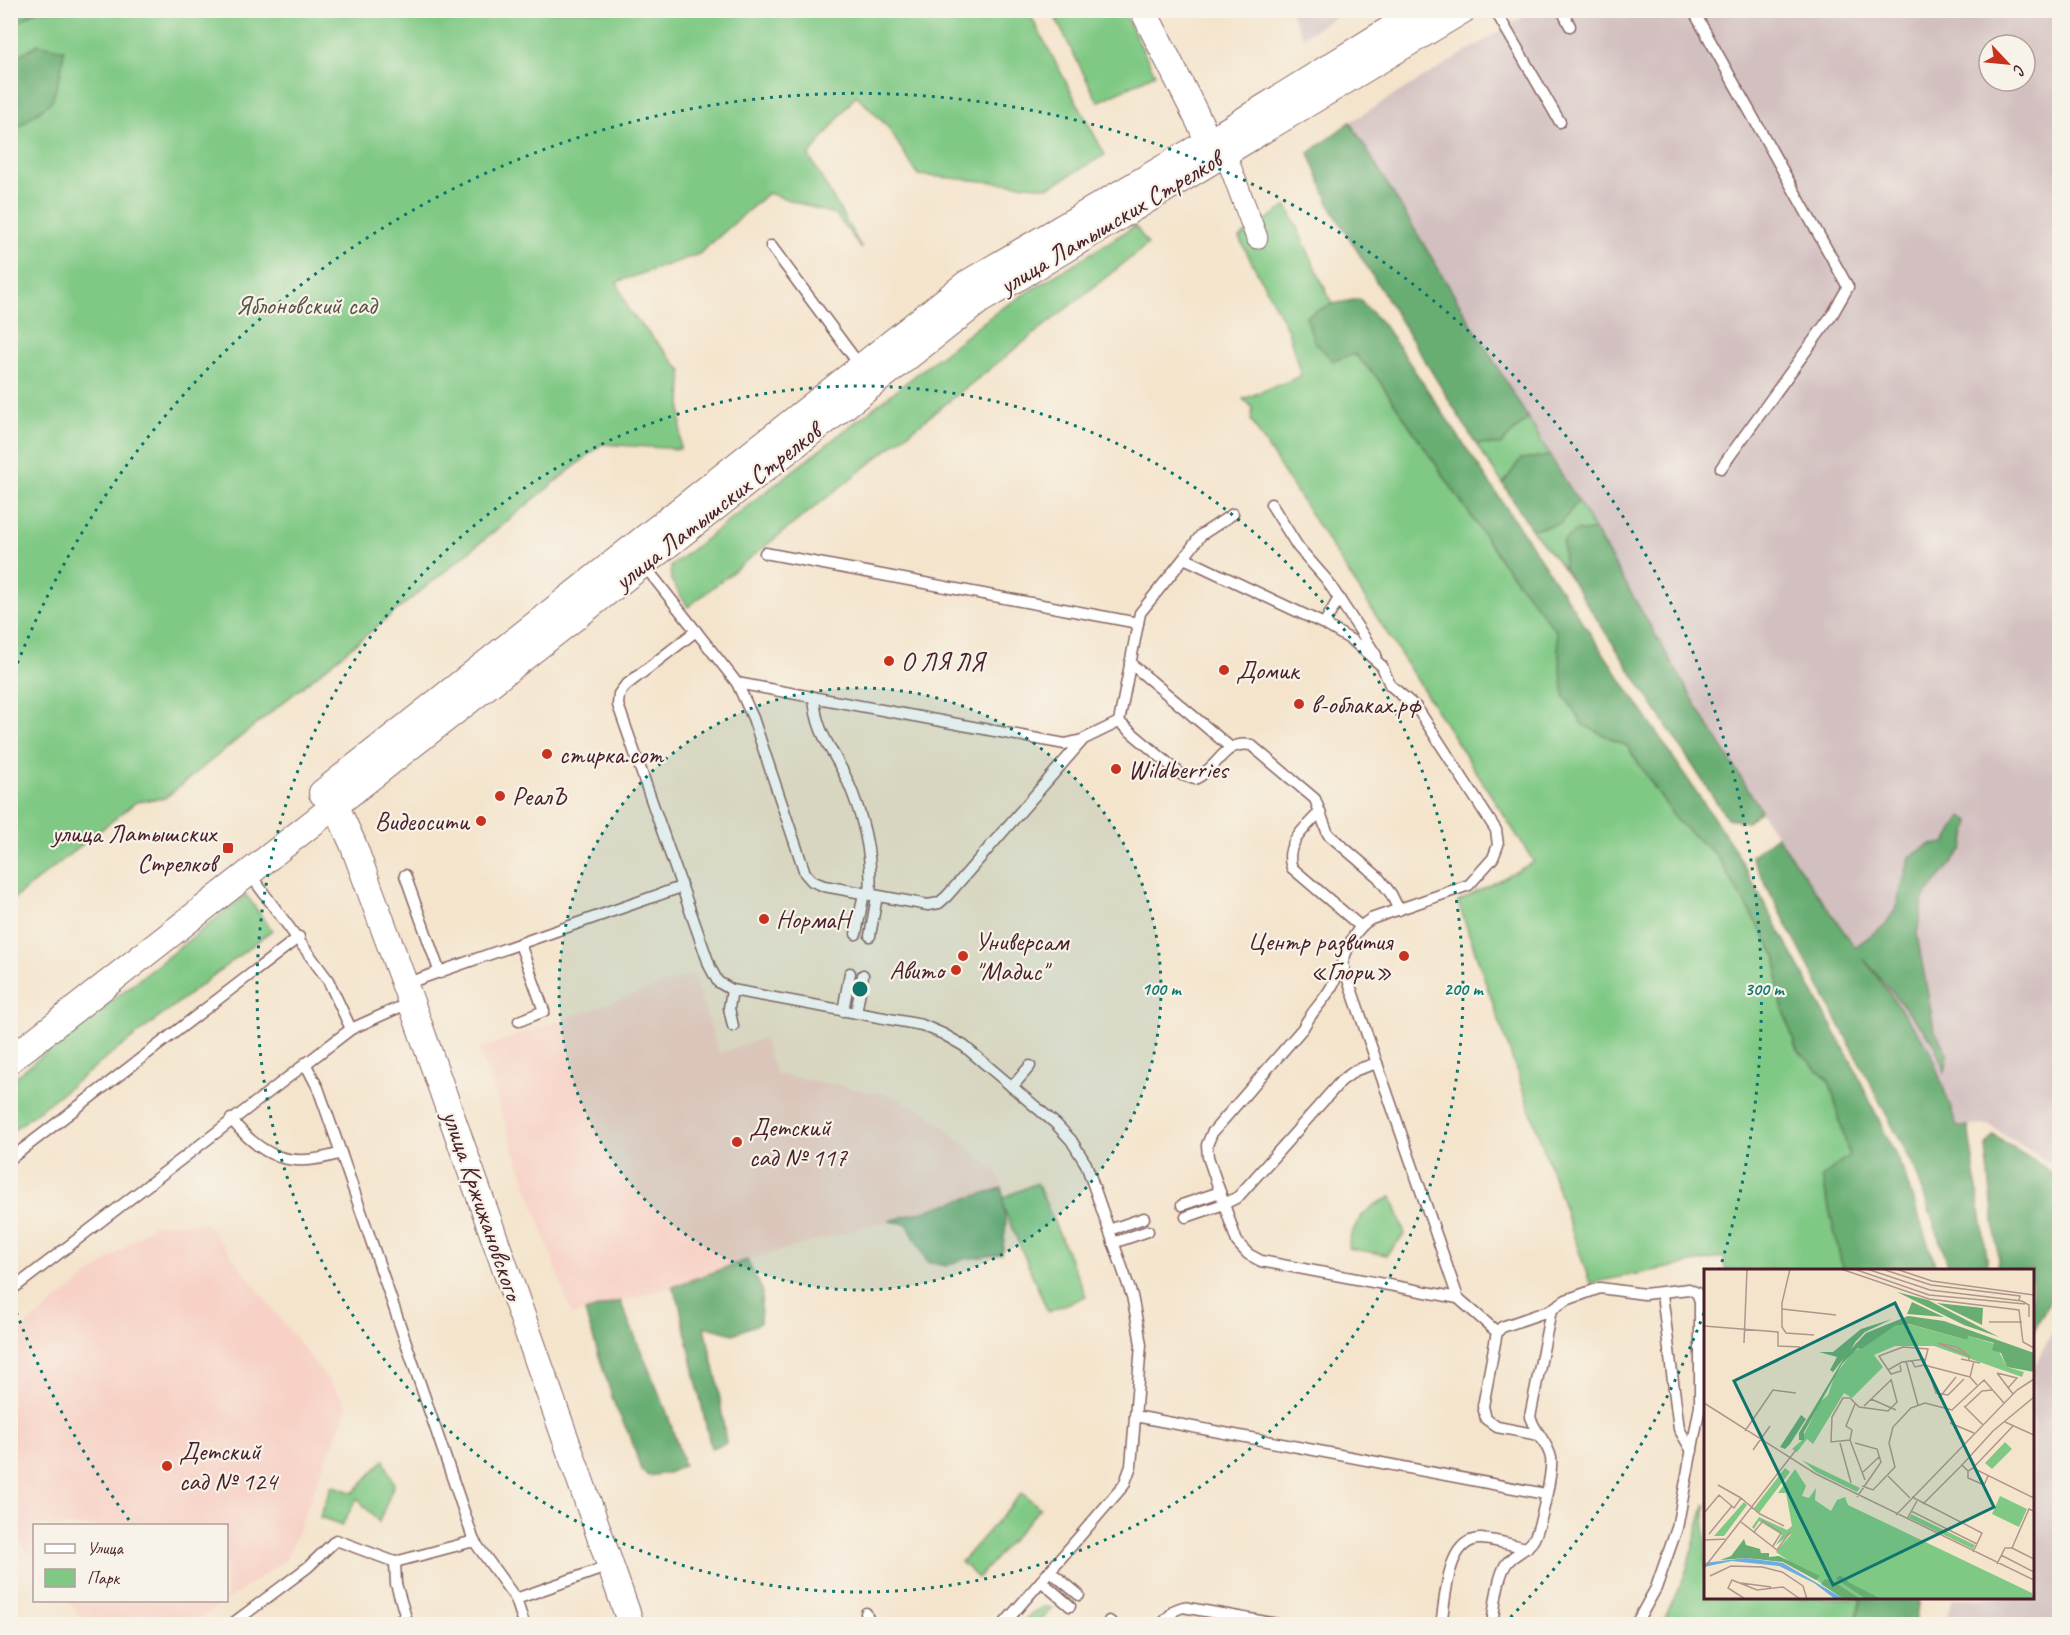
<svg xmlns="http://www.w3.org/2000/svg" width="2070" height="1635" font-family="Caveat,sans-serif">
<style>
.built{fill:#f7d1c6}
.industrial{fill:#d2bfbf;fill-rule:evenodd}
.green{fill:#80c985;stroke:#657458;stroke-width:1.5}
.forest{fill:#68ad72;stroke:#59664e;stroke-width:1.5}
.lines{fill:none;stroke-linecap:round;stroke-linejoin:round}
.service-casing{stroke:#866463;stroke-width:13}
.minor-casing{stroke:#866463;stroke-width:23}
.tertiary-casing{stroke:#866463;stroke-width:28}
.service{stroke:#fff;stroke-width:10}
.minor{stroke:#fff;stroke-width:21}
.tertiary{stroke:#fff;stroke-width:26}
.ring{fill:none;stroke:#0f766e;stroke-width:3;stroke-dasharray:3 6}
.poi-dot{fill:#c8321e;stroke:#f7f3e8;stroke-width:2}
.labels{text-anchor:middle;stroke-width:4.5;stroke-linejoin:round;paint-order:stroke}
.street-label{font-size:26px;fill:#4a1f2b;stroke:#f7f3e8}
.park-label{font-size:26px;fill:#5a5246;stroke:#f7f3e8}
.poi-label{font-size:26px;fill:#4a1f2b;stroke:#f7f3e8;text-anchor:start}
.inset-road{fill:none;stroke:#b0958c;stroke-width:1.5}
.view{fill:#0f766e;fill-opacity:0.15;stroke:#0f766e;stroke-width:3}
.inset-edge{fill:none;stroke:#4a1f2b;stroke-width:3}
.centre{fill:#0f766e;stroke:#f7f3e8;stroke-width:3}
.ring-label{font-size:18px;text-anchor:middle;font-weight:bold;fill:#0f766e;stroke:#f7f3e8;stroke-width:4.5;stroke-linejoin:round;paint-order:stroke}
</style>
<rect width="100%" height="100%" fill="#f7f3e8"/>
<filter id="ink" filterUnits="userSpaceOnUse"><feTurbulence type="fractalNoise" baseFrequency=".0167" numOctaves="2"/><feDisplacementMap in="SourceGraphic" scale="12" xChannelSelector="R" yChannelSelector="G"/><feConvolveMatrix kernelMatrix="1 2 1 2 8 2 1 2 1" color-interpolation-filters="sRGB"/></filter>
<filter id="wash" filterUnits="userSpaceOnUse"><feTurbulence type="fractalNoise" baseFrequency=".008" numOctaves="4" result="noise"/><feDisplacementMap in="SourceGraphic" scale="24" xChannelSelector="R" yChannelSelector="G"/><feGaussianBlur stdDeviation="1.35" result="paint"/><feColorMatrix in="noise" values="0 0 0 0 0 0 0 0 0 0 0 0 0 0 0 0 0 1.4 0 .05"/><feComposite in="paint" operator="in"/></filter>
<g filter="url(#wash)">
<rect width="100%" height="100%" fill="#f4e4cc"/>
<g class="built">
<polygon points="693,974 719,1053 763,1038 776,1074 889,1095 927,1112 997,1172 1002,1188 747,1260 672,1287 572,1315 479,1049"/>
<polygon points="206,1223 348,1406 286,1560 192,1624 87,1624 68,1601 226,1600 226,1526 34,1526 34,1560 11,1531 11,1337 154,1224"/>
</g>
<g class="industrial">
<polygon points="1290,11 1345,11 1303,37"/>
<path d="M1533,11h526v1158l-70,-44 -32,1 -28,-78 -160,-223 -419,-703zM1989,45h36v36h-36z"/>
<polygon points="2059,1321 2059,1624 1944,1624 1953,1598 2032,1598 2033,1368"/>
</g>
<g class="green">
<polygon points="11,11 1028,11 1105,155 1049,187 918,175 887,126 856,95 809,156 862,249 836,215 768,193 699,254 617,282 629,311 682,371 680,449 602,444 165,798 136,802 11,901"/>
<polygon points="1052,11 1123,11 1155,74 1098,102"/>
<polygon points="1287,206 1332,304 1306,316 1354,354 1376,376 1502,562 1556,631 1564,695 1583,725 1627,746 1677,821 1717,856 1777,958 1779,995 1796,1048 1830,1083 1849,1155 1822,1177 1843,1270 1725,1270 1724,1257 1590,1283 1458,902 1534,862 1263,440 1251,420 1253,408 1243,399 1301,376 1288,330 1239,238"/>
<polygon points="1135,226 1148,244 688,607 671,580 671,566 999,310"/>
<polygon points="1528,418 1550,456 1521,459 1503,484 1476,444 1500,445"/>
<polygon points="1578,501 1595,531 1576,531 1563,542 1564,569 1531,529 1560,524"/>
<polygon points="246,895 272,930 11,1132 11,1080"/>
<polygon points="1037,1183 1086,1296 1048,1312 1000,1199"/>
<path d="M1392,1197l13,37 -19,21 -38,-7c5,-27 18,-42 44,-51z"/>
<polygon points="384,1460 394,1484 379,1522 357,1498 342,1525 320,1517 332,1485 353,1493"/>
<polygon points="1022,1493 1040,1508 978,1578 961,1562"/>
<polygon points="1705,1503 1706,1598 1862,1598 1855,1624 1662,1624 1685,1575"/>
<polygon points="1043,1607 1052,1608 1038,1624 1021,1624 1032,1613"/>
</g>
<g class="forest">
<polygon points="10,11 11,10 36,11 11,28"/>
<polygon points="38,44 64,50 61,72 52,101 11,133 11,60"/>
<polygon points="1350,122 1528,418 1500,445 1476,444 1331,208 1309,153"/>
<polygon points="1359,299 1386,328 1735,850 1853,1065 1904,1173 1937,1270 1843,1270 1822,1177 1849,1155 1830,1083 1796,1048 1779,995 1777,958 1717,856 1677,821 1627,746 1583,725 1564,695 1556,631 1502,562 1376,376 1355,354 1333,361 1314,341 1306,316 1332,304"/>
<polygon points="1550,456 1578,501 1560,524 1531,529 1503,484 1521,459"/>
<polygon points="1576,531 1595,531 1705,720 1761,810 1747,822 1727,818 1564,569 1563,542"/>
<polygon points="1961,816 1970,821 1963,849 1923,898 1917,935 1934,1029 1948,1055 1945,1072 1933,1041 1864,959 1929,1048 1957,1126 1968,1126 1987,1258 1986,1270 1950,1270 1915,1169 1751,856 1777,836 1855,947 1885,925 1895,910 1910,857 1929,845 1946,843"/>
<polygon points="1993,1135 2059,1177 2059,1283 2033,1332 2032,1270 1997,1270 1998,1257 1986,1148"/>
<polygon points="1002,1188 1006,1224 1002,1254 960,1260 946,1266 927,1262 907,1224 889,1221"/>
<polygon points="747,1260 762,1290 760,1323 733,1334 704,1326 717,1379 726,1443 711,1448 679,1302 672,1287"/>
<polygon points="620,1301 666,1410 684,1465 668,1473 648,1476 641,1470 631,1438 615,1406 585,1312"/>
<polygon points="1862,1598 1919,1598 1915,1624 1855,1624"/>
</g>
</g>
<g filter="url(#ink)">
<g class="lines">
<g class="service-casing">
<g id="service">
<polyline points="1495,10 1560,122"/>
<polyline points="1562,10 1570,26"/>
<polyline points="1693,10 1848,287 1832,315 1721,468"/>
<polyline points="771,246 861,367"/>
<polyline points="1271,504 1298,547 1326,579 1376,655"/>
<polyline points="765,553 1138,623"/>
<polyline points="1184,558 1201,535 1233,514"/>
<polyline points="643,564 737,683 753,718 805,873 812,881 824,886 928,905 939,903 947,896 1082,741"/>
<polyline points="1324,624 1339,598"/>
<polyline points="696,631 625,686 619,694 618,705 710,967 718,982 732,990 922,1025 943,1034 964,1046 1056,1124 1071,1140 1086,1164 1132,1296 1138,1326 1141,1345 1131,1466 1124,1485 1004,1624"/>
<polyline points="1130,663 1230,747"/>
<path d="M737,683l328,61 17,-4 37,-18 63,53 13,4c25,-12 28,-39 56,-34l64,54 13,35 50,43 13,17 8,16"/>
<path d="M814,697c2,38 20,53 34,85 16,37 25,73 22,113"/>
<path d="M1119,722l21,-109 44,-55 140,66 29,17 29,25 8,19 27,23 79,122 2,15 -5,13 -24,27 -98,34c-25,15 -25,43 -39,67 -8,15 -21,26 -29,42l-91,105 -5,12 1,12 29,85 11,12 13,7 197,37"/>
<path d="M1320,812c-15,16 -37,33 -28,56l68,58"/>
<polyline points="249,873 328,980 351,1029"/>
<polyline points="405,875 440,973"/>
<polyline points="856,934 864,893"/>
<polyline points="870,936 877,896"/>
<polyline points="1343,965 1458,1298 1497,1332"/>
<polyline points="405,984 681,887"/>
<polyline points="732,990 729,1008 733,1026"/>
<polyline points="843,1011 850,973"/>
<polyline points="856,1013 863,975"/>
<polyline points="519,1021 544,1011 520,944"/>
<polyline points="305,1063 318,1088 341,1153 474,1541"/>
<polyline points="1012,1087 1030,1066"/>
<path d="M231,1119c32,40 61,50 110,34"/>
<polyline points="10,1159 299,937"/>
<polyline points="1182,1205 1220,1192"/>
<polyline points="1186,1217 1224,1204 1238,1197 1341,1081 1356,1070 1377,1063"/>
<polyline points="1109,1230 1144,1218"/>
<polyline points="1113,1243 1148,1231"/>
<polyline points="10,1291 351,1029 411,1002"/>
<polyline points="1662,1294 1679,1429 1692,1451"/>
<polyline points="1135,1416 1545,1494"/>
<polyline points="1539,1435 1497,1427 1486,1419 1483,1406 1497,1332 1502,1327 1551,1310 1566,1300 1600,1288 1644,1294 1689,1289 1697,1293 1700,1301 1700,1406 1677,1528 1656,1588 1636,1624"/>
<polyline points="1050,1571 1079,1595"/>
<polyline points="1041,1581 1070,1606"/>
<polyline points="516,1599 609,1566"/>
<polyline points="866,1613 870,1624"/>
<polyline points="1109,1621 1113,1624"/>
<polyline points="232,1624 308,1567 336,1540 395,1562"/>
<polyline points="392,1624 406,1618 396,1584 395,1562 474,1541 516,1599 524,1624"/>
<polyline points="1162,1624 1175,1610 1183,1607 1277,1624"/>
<path d="M1441,1624c5,-25 5,-86 40,-85 15,1 31,6 46,9"/>
<path d="M1492,1624c3,-17 4,-38 11,-54 5,-14 20,-17 29,-28 8,-10 21,-71 19,-84 -3,-15 -16,-26 -21,-41l21,-107"/>
</g>
</g>
<g class="minor-casing">
<polyline id="minor" points="1225,153 1257,238"/>
</g>
<g class="tertiary-casing">
<g id="tertiary">
<polyline points="1143,10 1209,141 1222,151"/>
<polyline points="325,792 335,804 353,844 411,1002 631,1624"/>
<polyline points="322,793 966,284 1223,133 1421,10"/>
<polyline points="10,1060 979,301 1463,10"/>
</g>
</g>
<use href="#service" class="service"/>
<use href="#minor" class="minor"/>
<use href="#tertiary" class="tertiary"/>
</g>
</g>
<circle cx="860" cy="989" r="301" fill="#0f766e" fill-opacity=".12"/>
<g class="ring">
<circle cx="860" cy="989" r="301"/>
<circle cx="860" cy="989" r="603"/>
<path d="M1704 1313A904 904 0 0 1 1505 1623M129 1520A904 904 0 0 1 11 1298M11 680A904 904 0 0 1 1720 1268"/>
</g>
<g class="poi-dot">
<circle cx="889" cy="661" r="6"/>
<circle cx="1224" cy="670" r="6"/>
<circle cx="1299" cy="704" r="6"/>
<circle cx="547" cy="754" r="6"/>
<circle cx="1116" cy="769" r="6"/>
<circle cx="500" cy="796" r="6"/>
<circle cx="481" cy="821" r="6"/>
<rect x="222" y="842" width="12" height="12" rx="3"/>
<circle cx="764" cy="919" r="6"/>
<circle cx="963" cy="956" r="6"/>
<circle cx="1404" cy="956" r="6"/>
<circle cx="956" cy="970" r="6"/>
<circle cx="737" cy="1142" r="6"/>
<circle cx="167" cy="1466" r="6"/>
</g>
<g class="labels">
<g class="street-label">
<text transform="translate(1110 222) rotate(-31)" y="9">улица Латышских Стрелков</text>
<text transform="translate(717 506) rotate(-38)" y="9">улица Латышских Стрелков</text>
<text transform="translate(483 1205) rotate(71)" y="9">улица Кржижановского</text>
</g>
<g class="park-label">
<text x="306" y="314">Яблоновский сад</text>
</g>
<g class="poi-label">
<text x="901" y="670">О ЛЯ ЛЯ</text>
<text x="1236" y="679">Домик</text>
<text x="1311" y="713">в-облаках.рф</text>
<text x="559" y="763">стирка.com</text>
<text x="1128" y="778">Wildberries</text>
<text x="512" y="805">РеалЪ</text>
<text x="469" y="830" text-anchor="end">Видеосити</text>
<text x="216" y="842" text-anchor="end">улица Латышских<tspan x="216" dy="30">Стрелков</tspan></text>
<text x="776" y="928">НормаН</text>
<text x="975" y="950">Универсам<tspan x="975" dy="30">"Мадис"</tspan></text>
<text x="1392" y="950" text-anchor="end">Центр развития<tspan x="1392" dy="30">«Глори»</tspan></text>
<text x="944" y="979" text-anchor="end">Авито</text>
<text x="749" y="1136">Детский<tspan x="749" dy="30">сад № 117</tspan></text>
<text x="179" y="1460">Детский<tspan x="179" dy="30">сад № 124</tspan></text>
</g>
</g>
<g transform="translate(1704 1269)">
<rect width="330" height="330" fill="#f4e4cc"/>
<path d="M204,55l59,16 2,-4 26,8 12,23 17,5 -2,5 -88,-31h-39l-21,9 9,12 -31,31 -8,-5 -31,51 -6,-5 -10,13 -5,-3 9,-8 19,-39 8,-7 7,-20 17,-22 43,-27zM301,173l7,7 -20,20 -7,-6zM98,191l58,28 -3,4 -41,-20zM81,199l5,4 -31,41 -5,-5zM91,200l11,17 -4,10 7,2 7,-10 -1,12 16,11 6,-11 8,-3 3,8 184,88 2,6h-190l-68,-47 16,-19 -16,12 6,-10 -23,-14 -5,8 -2,-2 7,-10 28,13 5,-4 -6,-33h-8zM296,227l27,13 -8,18 -27,-13zM40,233l3,3 -23,31h-10zM207,245l64,31 -2,4 -64,-31z" fill="#80c985"/>
<path d="M193,23l31,8 71,37 -35,-12zM208,33l32,15 -37,-3zM233,34l46,5 -1,17zM204,47l36,5 90,32v19l-27,-5 -6,-14 -9,-3 2,-7 -25,-7 -2,4 -58,-16 -14,2 -34,23 -3,-1 -16,16 -38,68v8h-5v-7l45,-75 -11,14 -3,-2 7,-13 -18,-5h14l28,-23 31,-10 -27,13 -9,9 -5,8 15,-16zM97,146l5,4 -16,25 -5,5 -5,-2zM40,270l2,6 14,4 1,4h8v4l10,-1 41,20 -4,4 -33,-18 -36,-4 -27,2 11,-4zM136,306l10,8 31,16h-15l-30,-20zM121,310l8,2 27,18h-16l-23,-15z" fill="#68ad72"/>
<path d="M42,289l37,5 61,36h-9l-21,-16 -35,-17 -47,-5 -28,6v-4z" fill="#6cacdf"/>
<path class="inset-road" d="M86,0l-8,34v24l4,6 28,2M137,0l88,30 90,11 4,32 11,6M150,0l75,26 96,9M163,0l63,21 92,11 7,4v12M178,0l49,16 89,11 -1,5M192,0l36,12 102,14M78,40l54,6M285,53h33M0,57l74,6v14l22,1M40,74l3,-74M265,87l-12,-9 -20,-4 32,13v4M257,90l19,4M202,92l12,44M270,92l-4,16 7,8M196,96l1,6 -10,3 -12,-18 24,-9 25,2 -4,16 -9,2 -3,-6M220,96l46,12M224,100l8,24 12,2 16,-16M184,101l14,-8 24,-3M293,104l20,5 -9,10M293,104l16,21M330,128l-41,34 -31,34 6,6 5,-3 61,30M235,129l17,-21M167,130l25,11M0,134l112,71 218,106M151,135l-9,22 6,4 -2,10 15,40M160,137l27,-26M260,137l19,19M261,138l17,-16 10,-1M301,153l29,13M246,154l24,10M41,162l28,-41 23,3M146,171l-19,2 1,-25 11,-19h7l9,9 29,4 9,-9 -6,-23M136,174l11,40M151,174l22,6 4,13 -24,35M49,181l17,-24M269,199l40,-42M264,202v7l16,7 4,-9M159,203l16,-15M184,207l22,22M14,216l23,13M158,217l11,4 22,-23 -6,-24 4,-16 18,-19 14,-5 27,7 32,-30 20,23M208,228l70,36 -9,19M219,235l39,-39M207,242l66,33M0,244l15,-18 15,13 7,-10 19,16 24,12M192,246l121,-125 17,-11M203,250l10,-18M37,253l36,28 13,-18M50,263l9,-11 18,12 -8,13M5,265l23,-28M0,271l23,-1M308,279l22,11M297,286l33,17M293,295l8,-16h7l17,-39 5,2M0,299l92,-118M6,307l21,-10 31,1 20,5 21,14 4,13M37,314l30,4M41,330l-17,-11 4,-8 25,10 26,-3 17,12"/>
<path class="view" d="M191,34l99,204 -161,78 -99,-204z"/>
<rect width="330" height="330" class="inset-edge"/>
</g>
<circle cx="860" cy="989" r="9" class="centre"/>
<g class="ring-label">
<text x="1161" y="995">100 m</text>
<text x="1463" y="995">200 m</text>
<text x="1764" y="995">300 m</text>
</g>
<rect width="2070" height="1635" fill="none" stroke="#f7f3e8" stroke-width="36"/>
<rect x="33" y="1524" width="195" height="78" fill="#f7f3e8" stroke="#b29e9c" stroke-width="1.5"/>
<rect x="45" y="1544" width="30" height="9" fill="#ffffff" stroke="#b29e9c" stroke-width="1.5"/>
<text x="87" y="1554" font-size="18" fill="#4a1f2b">Улица</text>
<rect x="45" y="1569" width="30" height="18" fill="#80c985" stroke="#b29e9c" stroke-width="1.5"/>
<text x="87" y="1584" font-size="18" fill="#4a1f2b">Парк</text>
<g transform="translate(2007 63) rotate(116)"><circle r="28" fill="#f7f3e8" stroke="#b29e9c" stroke-width="1.5"/>
<path d="M0-4.5L10 22L0 15L-10 22Z" fill="#c8321e"/>
<text y="-9" font-size="16" font-weight="bold" text-anchor="middle" fill="#4a1f2b">С</text>
</g>
</svg>
